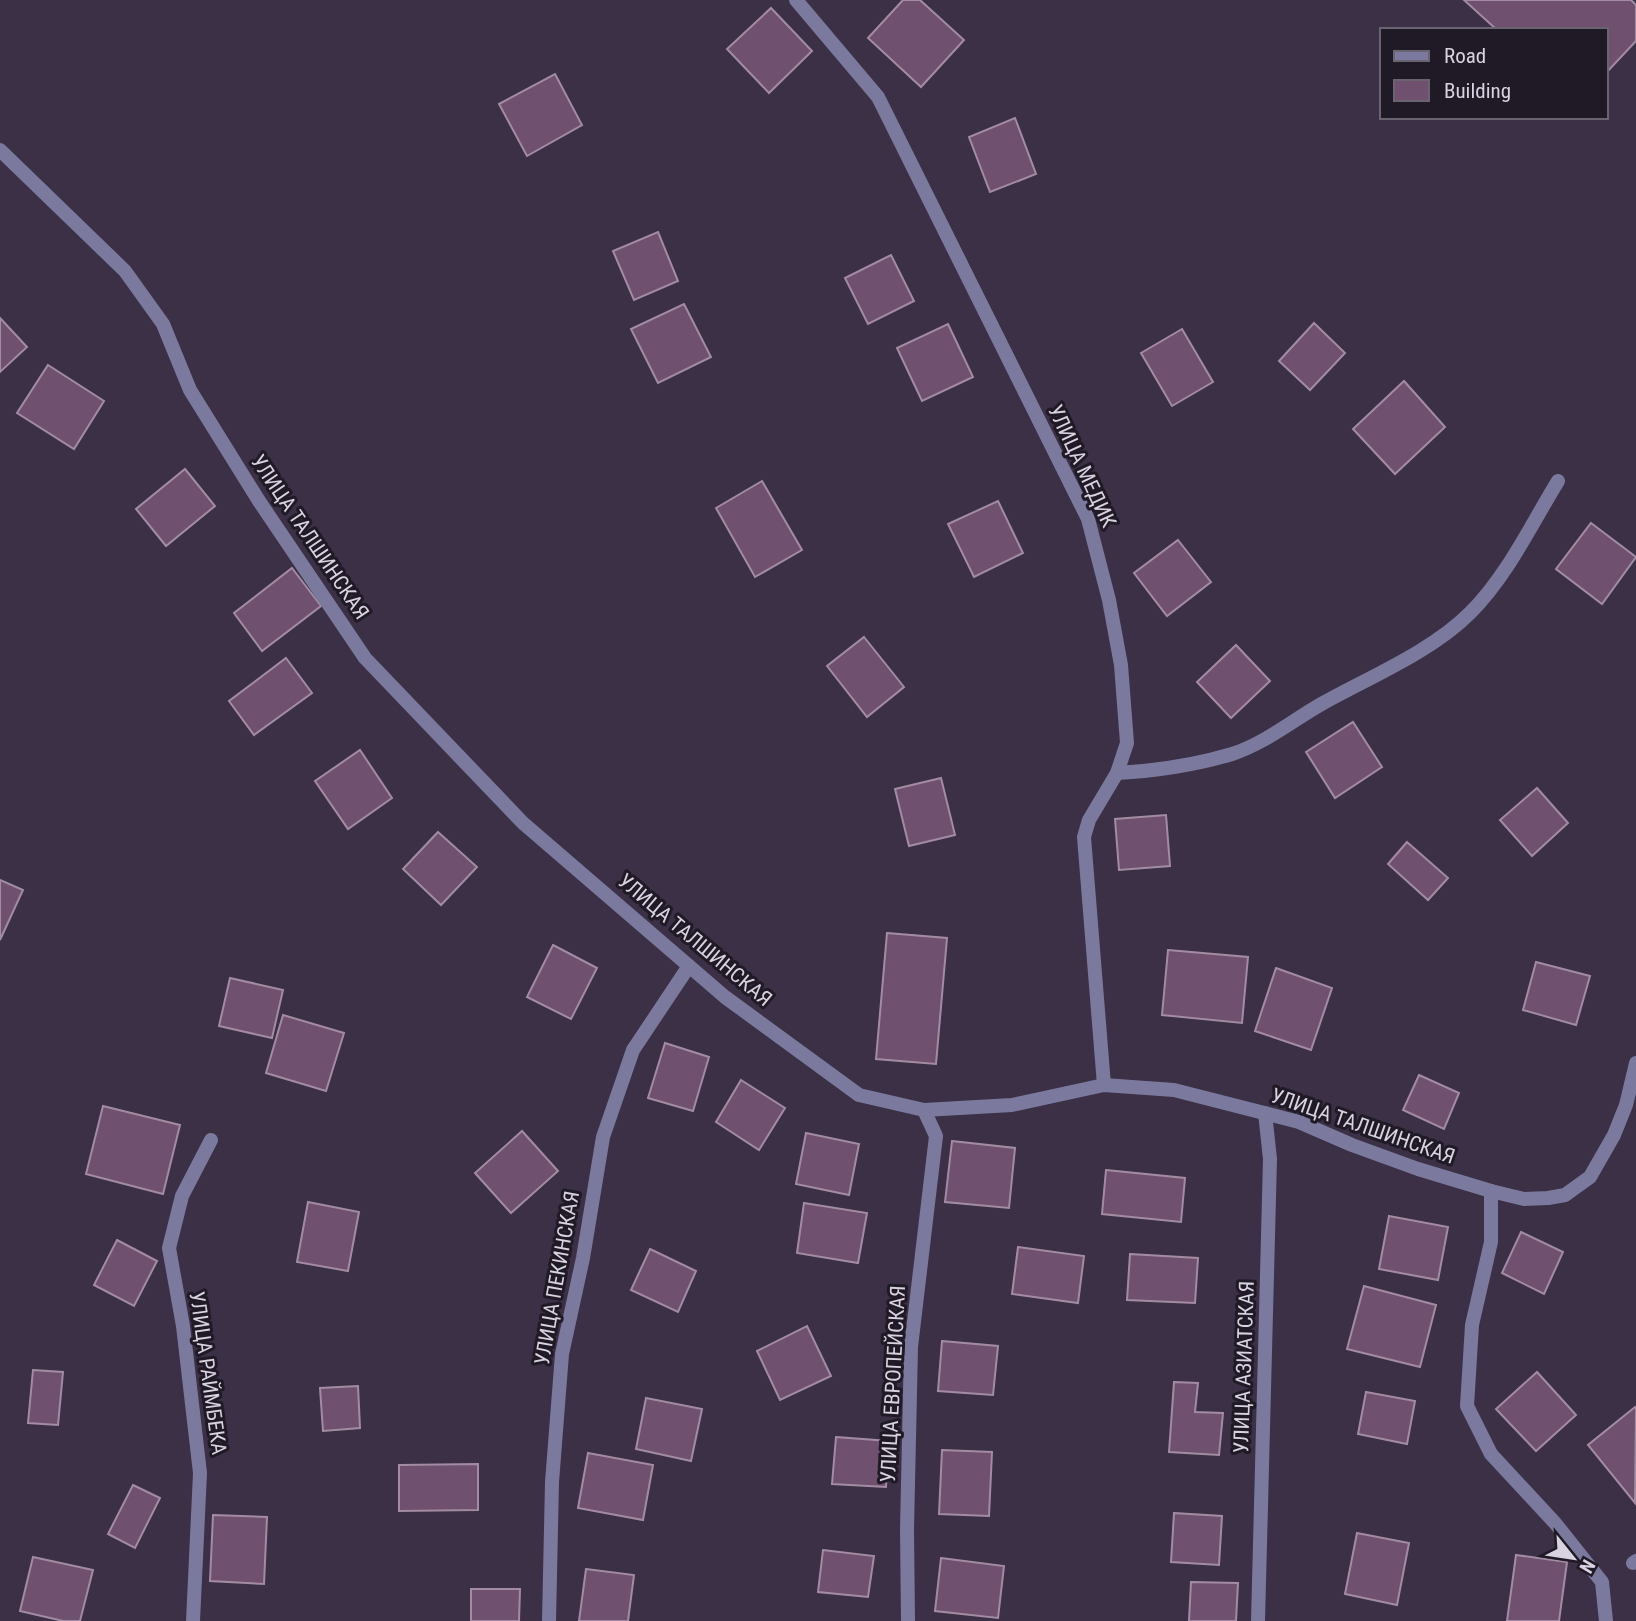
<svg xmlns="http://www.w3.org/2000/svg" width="1636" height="1621" font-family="'Roboto Condensed',sans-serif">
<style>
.building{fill:#6f506f;stroke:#a38ca3;stroke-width:2}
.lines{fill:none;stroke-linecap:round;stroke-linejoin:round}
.minor{stroke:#7b7a9e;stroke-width:14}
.labels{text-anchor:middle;stroke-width:6;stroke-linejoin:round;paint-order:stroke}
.street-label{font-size:21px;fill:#d9d2e1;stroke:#1f1a25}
</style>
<rect width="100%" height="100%" fill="#3b3046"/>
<g class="building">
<polygon points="903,0 920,0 964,40 921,87 868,38"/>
<polygon points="1464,0 1631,0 1636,5 1636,41 1606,73 1606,30 1497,30"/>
<polygon points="771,8 812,51 769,93 727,49"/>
<polygon points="555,74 582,125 527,156 499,104"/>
<polygon points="1015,118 1036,174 990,192 969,137"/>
<polygon points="658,232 678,281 634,300 613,251"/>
<polygon points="891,255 914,301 868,324 845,278"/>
<polygon points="684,304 711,357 658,383 631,329"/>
<polygon points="0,318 27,347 0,372"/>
<polygon points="1314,323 1345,353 1310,390 1279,361"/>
<polygon points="948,324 973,377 922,401 897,348"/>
<polygon points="1182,329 1213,382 1172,406 1141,353"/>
<polygon points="48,365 104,401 74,449 17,413"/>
<polygon points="1404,381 1445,427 1395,474 1353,429"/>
<polygon points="185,469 215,506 166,546 136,509"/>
<polygon points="762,481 802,550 755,577 716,508"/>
<polygon points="998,501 1023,553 974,577 948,524"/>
<polygon points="1591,523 1636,557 1602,604 1556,569"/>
<polygon points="1178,540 1211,582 1167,616 1134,573"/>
<polygon points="292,568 321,606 262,651 234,613"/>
<polygon points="864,637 904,687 867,717 827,666"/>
<polygon points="1236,645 1270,681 1231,718 1197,682"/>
<polygon points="286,658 312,693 254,735 229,701"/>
<polygon points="1353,722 1382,767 1335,798 1306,752"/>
<polygon points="360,750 392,798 348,829 315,781"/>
<polygon points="941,778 955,835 909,846 895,789"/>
<polygon points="1537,788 1568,823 1532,856 1500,820"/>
<polygon points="1166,815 1170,866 1119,870 1115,819"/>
<polygon points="438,832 477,867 441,905 403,869"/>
<polygon points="1407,842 1448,878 1428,900 1388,864"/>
<polygon points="0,880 23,890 0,940"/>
<polygon points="887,933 947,938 936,1064 876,1059"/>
<polygon points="553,945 597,968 571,1019 527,997"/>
<polygon points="1168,950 1248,957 1242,1023 1162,1015"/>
<polygon points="1536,962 1590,976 1576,1025 1523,1010"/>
<polygon points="1276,968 1332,988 1311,1050 1255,1031"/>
<polygon points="230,978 283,990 272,1038 219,1026"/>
<polygon points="283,1015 344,1033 326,1091 266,1073"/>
<polygon points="665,1043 709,1057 693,1111 648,1098"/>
<polygon points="1419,1075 1459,1093 1444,1129 1403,1110"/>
<polygon points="741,1080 785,1108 759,1150 716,1122"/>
<polygon points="103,1106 180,1125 163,1194 86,1174"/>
<polygon points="522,1131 558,1171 511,1213 475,1173"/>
<polygon points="806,1133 859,1144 849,1195 796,1184"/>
<polygon points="952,1141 1015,1148 1009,1208 945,1202"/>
<polygon points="1106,1170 1185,1178 1181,1222 1102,1214"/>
<polygon points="308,1202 359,1212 348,1271 297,1262"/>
<polygon points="804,1203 867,1213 858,1263 797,1253"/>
<polygon points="1389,1216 1448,1227 1438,1280 1379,1269"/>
<polygon points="1521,1232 1563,1252 1544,1294 1502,1273"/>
<polygon points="117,1240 157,1261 134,1306 94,1285"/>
<polygon points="1018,1247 1084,1256 1078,1303 1012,1294"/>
<polygon points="650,1249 696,1271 678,1312 631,1290"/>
<polygon points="1130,1254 1198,1258 1195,1303 1127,1300"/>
<polygon points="1364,1286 1436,1305 1420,1367 1347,1349"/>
<polygon points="807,1326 831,1376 780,1400 757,1351"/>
<polygon points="942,1341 998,1346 993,1395 938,1391"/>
<polygon points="33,1370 63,1372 58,1425 28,1423"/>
<polygon points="1537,1372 1576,1415 1536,1451 1496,1409"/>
<polygon points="1174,1382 1198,1383 1195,1412 1223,1413 1219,1455 1169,1452"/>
<polygon points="358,1386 360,1428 323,1431 320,1388"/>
<polygon points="1366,1392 1415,1401 1407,1444 1358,1434"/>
<polygon points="646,1398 702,1409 691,1461 636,1449"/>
<polygon points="1635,1407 1636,1409 1635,1503 1588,1445"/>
<polygon points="836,1437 889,1441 886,1487 832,1484"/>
<polygon points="942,1450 992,1452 989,1516 939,1514"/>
<polygon points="588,1453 653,1465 643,1520 578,1508"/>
<polygon points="478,1464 478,1510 399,1511 399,1465"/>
<polygon points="133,1485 160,1498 135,1548 108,1534"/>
<polygon points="1174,1513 1222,1516 1219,1565 1171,1562"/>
<polygon points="213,1515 267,1517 264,1584 210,1581"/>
<polygon points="1357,1533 1409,1543 1397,1605 1345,1594"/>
<polygon points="823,1550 874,1556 868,1597 818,1592"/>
<polygon points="1516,1555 1567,1562 1559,1621 1507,1621"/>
<polygon points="33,1557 93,1570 80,1621 63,1621 20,1611"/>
<polygon points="941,1558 1004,1566 998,1618 935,1611"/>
<polygon points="586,1569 634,1575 628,1621 579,1621"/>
<polygon points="1191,1582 1238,1583 1236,1621 1189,1621"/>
<polygon points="471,1589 520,1589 519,1621 471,1621"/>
</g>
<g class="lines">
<g class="minor">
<polyline points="796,0 878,97 1088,519 1109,600 1121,665 1127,743 1117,773 1089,820 1084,837 1104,1085"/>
<polyline points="0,150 125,271 163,324 190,390 259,501 365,658 523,823 725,997 859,1095 924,1110 1012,1105 1104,1085 1174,1090 1299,1122 1352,1145 1418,1169 1491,1191 1524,1199 1548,1198 1565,1195 1590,1177 1614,1135 1626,1105 1636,1063"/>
<path d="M1117,773c38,-2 78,-8 115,-19 34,-11 62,-35 93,-52 47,-26 107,-51 145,-89 37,-37 61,-88 88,-132"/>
<polyline points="1491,1191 1491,1242 1472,1325 1467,1406 1491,1454 1555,1523 1602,1582 1606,1621"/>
<polyline points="1633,1563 1636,1561"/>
<polyline points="193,1621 200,1473 183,1326 169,1248 182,1196 211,1140"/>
<polyline points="549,1621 552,1482 562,1354 583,1258 603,1137 633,1050 689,966"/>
<polyline points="908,1621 907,1529 911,1347 936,1136 924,1110"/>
<polyline points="1258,1621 1270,1159 1265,1113"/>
</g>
</g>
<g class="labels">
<g class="street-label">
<text transform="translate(1082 466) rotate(65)" y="7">УЛИЦА МЕДИК</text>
<text transform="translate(310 537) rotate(56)" y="7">УЛИЦА ТАЛШИНСКАЯ</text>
<text transform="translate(695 940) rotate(40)" y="7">УЛИЦА ТАЛШИНСКАЯ</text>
<text transform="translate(1363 1126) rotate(19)" y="7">УЛИЦА ТАЛШИНСКАЯ</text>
<text transform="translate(557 1278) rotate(-80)" y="7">УЛИЦА ПЕКИНСКАЯ</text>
<text transform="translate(1244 1367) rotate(-88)" y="7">УЛИЦА АЗИАТСКАЯ</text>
<text transform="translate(208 1373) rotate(82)" y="7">УЛИЦА РАЙМБЕКА</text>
<text transform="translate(893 1384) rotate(-87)" y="7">УЛИЦА ЕВРОПЕЙСКАЯ</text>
</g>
</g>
<rect x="1380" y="28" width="228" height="91" fill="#1f1a25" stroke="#696470" stroke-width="2"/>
<rect x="1394" y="51" width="35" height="10" fill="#7b7a9e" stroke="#696470" stroke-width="2"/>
<text x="1444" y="63" font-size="21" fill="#d9d2e1">Road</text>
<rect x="1394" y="80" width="35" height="21" fill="#6f506f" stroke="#696470" stroke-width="2"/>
<text x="1444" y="98" font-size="21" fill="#d9d2e1">Building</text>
<g transform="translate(1573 1558) rotate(120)" stroke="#1f1a25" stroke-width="5" paint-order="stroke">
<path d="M0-5L12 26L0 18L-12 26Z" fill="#d9d2e1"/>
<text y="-10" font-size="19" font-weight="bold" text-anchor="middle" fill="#d9d2e1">N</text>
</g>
</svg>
